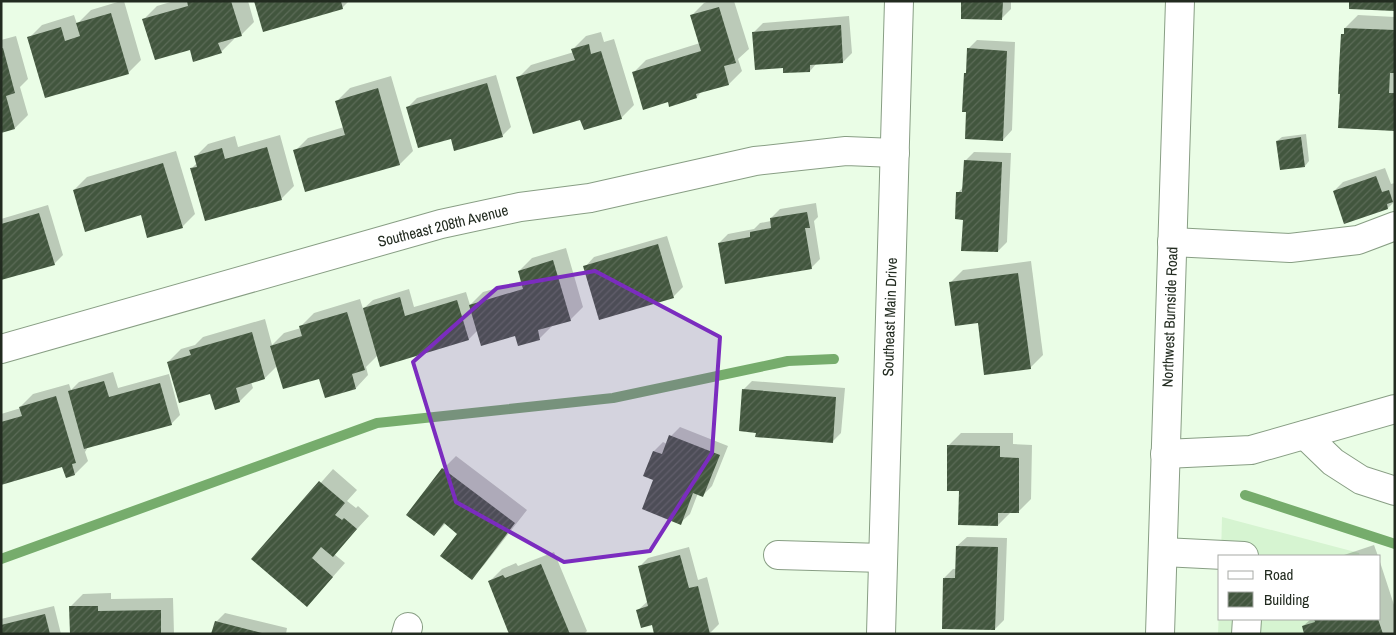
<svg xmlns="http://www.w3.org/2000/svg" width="1396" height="635" font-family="'Archivo Narrow',sans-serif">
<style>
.built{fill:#d6f4d1}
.shadow{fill:#0003}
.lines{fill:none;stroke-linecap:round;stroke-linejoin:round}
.stream{stroke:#76ac6c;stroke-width:10}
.building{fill:url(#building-hatch)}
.minor-casing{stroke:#889e84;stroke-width:30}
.major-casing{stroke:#889e84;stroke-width:30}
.minor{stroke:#fff;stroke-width:28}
.major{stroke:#fff;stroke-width:28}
.marked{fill:#7b2cbf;fill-opacity:0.2;stroke:#7b2cbf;stroke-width:4;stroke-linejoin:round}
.labels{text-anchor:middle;stroke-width:5;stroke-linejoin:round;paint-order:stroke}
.street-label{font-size:15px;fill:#222b20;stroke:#fff}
</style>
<defs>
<pattern id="building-hatch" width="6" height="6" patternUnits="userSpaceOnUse" patternTransform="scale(1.25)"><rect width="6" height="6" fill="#42563e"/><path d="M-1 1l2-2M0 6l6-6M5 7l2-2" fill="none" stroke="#5b6b57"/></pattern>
</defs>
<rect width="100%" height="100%" fill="#eafde6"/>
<g class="built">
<polygon points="1222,517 1359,553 1360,556 1221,556"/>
<polygon points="1220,586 1220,619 1377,619 1381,634 1218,634"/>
</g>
<g class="shadow">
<polygon points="121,1 124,1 141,60 128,73 29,38 42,25 74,15 77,24 91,10"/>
<polygon points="174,1 248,1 254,22 241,35 233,37 234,39 221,52 190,49 144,19 157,6"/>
<polygon points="256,1 349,1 342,8"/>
<polygon points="709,1 734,1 749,49 738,59 742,71 729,84 702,91 697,97 670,105 669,101 633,73 646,60 700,43 691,16 704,3"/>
<polygon points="962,1 1011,1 1011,9 1002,18"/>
<polygon points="1358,15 1395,17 1395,130 1343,35 1345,32 1345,28"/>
<polygon points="849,16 852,53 843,62 817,63 810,71 784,67 754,32 763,23"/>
<polygon points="601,32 604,42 614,39 634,105 621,118 581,118 518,78 531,65 574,52 573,49 586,36"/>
<polygon points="16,36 28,79 20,87 28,115 15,128 1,132 1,40"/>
<polygon points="977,40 1015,42 1012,130 1003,140 968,111 965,74 967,71 968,49"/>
<polygon points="496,75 511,127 502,136 452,137 408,107 417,98"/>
<polygon points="391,76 413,151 400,164 306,190 295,151 308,138 344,127 337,101 350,88"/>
<polygon points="1306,134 1309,161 1305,166 1281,169 1277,141 1282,137"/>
<polygon points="280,135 294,186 281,199 191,169 197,163 195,157 208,144 235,136 238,147"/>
<polygon points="176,151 195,214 182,227 74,190 87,177"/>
<polygon points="974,152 1011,153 1007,242 998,251 964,219 958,193 963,187 965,161"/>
<polygon points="1385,168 1391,184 1395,183 1395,201 1388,208 1334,191 1343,182"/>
<polygon points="816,203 818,217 814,221 820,259 811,268 719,243 728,234 754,229 760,223 771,221 771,218 780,209"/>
<polygon points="48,205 63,255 54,264 1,279 1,219"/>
<polygon points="667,236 683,287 673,297 585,267 594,257"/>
<polygon points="566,248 583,307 570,320 553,325 540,338 478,330 469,339 378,355 366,367 368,375 356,388 277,366 265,378 251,382 253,388 240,401 211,392 168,362 181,349 195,345 203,337 265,319 272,345 284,333 301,328 301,326 314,313 360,299 363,309 373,300 409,289 414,307 466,292 470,305 483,292 522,281 519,271 532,258"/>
<polygon points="1031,261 1043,355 1030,368 950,283 963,270"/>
<polygon points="113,372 118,388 169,374 180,415 171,424 88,447 85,452 88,461 75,474 66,476 63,465 1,483 1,414 21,408 20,407 33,394 69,384 71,390 79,382"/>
<polygon points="752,381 845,388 841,433 832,442 757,432 743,390"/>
<polygon points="680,427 728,446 712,486 703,495 698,493 690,514 680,523 655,479 644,475 654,451 663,442 667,444 671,436"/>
<polygon points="961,433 1013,433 1013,444 1032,445 1031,499 1018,512 1011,512 998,525 960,490 948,446"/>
<polygon points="456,456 527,510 484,565 472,578 459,534 446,523 434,535 443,469"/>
<polygon points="333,469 357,490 347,501 356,508 358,506 369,516 334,554 345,563 307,606 253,559"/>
<polygon points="967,537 1007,538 1004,620 995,629 944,578 953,569 957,569 957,546"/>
<polygon points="1374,545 1378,556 1341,556"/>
<polygon points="689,547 698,580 707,577 719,624 710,633 653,624 637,611 648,601 639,567 648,558"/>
<polygon points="554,552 587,631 584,634 510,634 489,582 502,569 516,563 518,566"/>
<polygon points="1380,562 1395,608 1395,634 1306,634 1303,626 1311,619 1380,619"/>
<polygon points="111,593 111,599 173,598 174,634 71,634 70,607 83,594"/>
<polygon points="54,606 61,634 1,634 1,619"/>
<polygon points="225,613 287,628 286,634 213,634 216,622"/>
</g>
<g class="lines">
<g class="stream">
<polyline points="1245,495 1395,544"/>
<polyline points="1,559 377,423 613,398 788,361 834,359"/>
</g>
</g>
<g class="building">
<polygon points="187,1 231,1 242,36 218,43 222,53 193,62 190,50 155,60 142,19 188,6"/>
<polygon points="254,1 341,1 343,9 263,32"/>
<polygon points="961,1 1003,1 1002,20 961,19"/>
<polygon points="1349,1 1395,1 1395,11 1349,9"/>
<polygon points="719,7 736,63 724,66 729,85 696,94 697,98 669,107 668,102 643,110 632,72 701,51 690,15"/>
<polygon points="111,13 129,74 45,98 27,37 61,27 65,41 80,36 76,23"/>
<polygon points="841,25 843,63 810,65 810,72 783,73 783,68 755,70 752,32"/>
<polygon points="1344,28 1395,30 1395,73 1390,73 1389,93 1395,93 1395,131 1338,128 1340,94 1338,94 1339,68 1341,34 1344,34"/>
<polygon points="589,44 591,54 601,51 622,119 584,130 580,120 533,134 516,77 575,60 571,49"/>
<polygon points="3,48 15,93 6,96 15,129 1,133 1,49"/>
<polygon points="967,48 1007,51 1003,141 965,139 966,112 962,112 964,73 966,73"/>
<polygon points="487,83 503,137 454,151 451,139 418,148 406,107"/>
<polygon points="378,88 400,165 305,192 293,150 345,135 335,101"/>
<polygon points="1301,137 1305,167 1280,170 1276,141"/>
<polygon points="267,147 282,200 205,221 190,168 197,167 194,156 222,148 225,159"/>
<polygon points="964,160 1002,162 998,252 961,251 963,220 955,219 956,192 962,192"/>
<polygon points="163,163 183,228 147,238 141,215 85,232 73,190"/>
<polygon points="1376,176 1382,192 1389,190 1393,202 1387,204 1388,209 1344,224 1333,191"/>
<polygon points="807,212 810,228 805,228 812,269 725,284 718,243 750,237 750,232 771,228 770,218"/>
<polygon points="39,213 55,265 1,280 1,224"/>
<polygon points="658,244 674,298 599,320 583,266"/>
<polygon points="553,260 571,321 538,330 540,340 518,346 515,336 481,346 469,305 523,289 518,271"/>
<polygon points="1018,273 1031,369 984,375 978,323 955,326 949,282"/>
<polygon points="400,297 405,316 457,300 469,340 380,367 363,308"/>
<polygon points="347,312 365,370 352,374 356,389 325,398 319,379 283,389 270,346 302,336 299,326"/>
<polygon points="252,332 265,379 236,388 240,402 215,410 210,394 179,403 167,362 191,355 189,350"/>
<polygon points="104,381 109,397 160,383 172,425 84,449 68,391"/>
<polygon points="742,389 836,397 833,443 755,437 756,433 739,431"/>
<polygon points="56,396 76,463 72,464 75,475 66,478 62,467 1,485 1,422 22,416 19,407"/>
<polygon points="669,435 720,455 703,497 693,493 681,525 642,509 653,480 643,476 653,451 662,454"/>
<polygon points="947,445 1000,446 1000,457 1019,458 1019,513 998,513 998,526 958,525 959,491 947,491"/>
<polygon points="442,468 515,523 472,580 440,556 457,534 444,523 434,536 406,515"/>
<polygon points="319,481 345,503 335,515 342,520 344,518 357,529 333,557 321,547 312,558 333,577 307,607 251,559"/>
<polygon points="956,546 998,547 995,630 942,629 943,578 955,578"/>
<polygon points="680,555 689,588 698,586 710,634 654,634 652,625 641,628 636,610 648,606 638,566"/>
<polygon points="541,564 570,634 509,634 488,581 503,575 505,578"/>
<polygon points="69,606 98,606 98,611 161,610 161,634 70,634"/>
<polygon points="45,614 50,634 1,634 1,625"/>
<polygon points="1314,619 1378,619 1383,634 1304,634 1302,626 1315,622"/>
<polygon points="215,621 262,633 262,634 211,634"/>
</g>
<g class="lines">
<g class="minor-casing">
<g id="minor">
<polyline points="1172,242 1290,248 1358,240 1395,226"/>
<polyline points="1,349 441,224 520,207 590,198 755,161 846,151 895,153"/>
<polyline points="1305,435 1333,462 1361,480 1395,491"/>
<polyline points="1165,454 1251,450 1395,409"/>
<polyline points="1163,552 1244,556"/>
<polyline points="778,555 883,558"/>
<polyline points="406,634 408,627"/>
<polyline points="881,634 899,1"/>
<polyline points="1246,634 1247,619"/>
</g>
</g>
<g class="major-casing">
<polyline id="major" points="1160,634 1180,1"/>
</g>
<use href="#minor" class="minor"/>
<use href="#major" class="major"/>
</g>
<path class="marked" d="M595,271l125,66 -8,116 -62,98 -86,11 -108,-60 -43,-140 84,-74z"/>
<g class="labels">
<g class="street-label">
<text transform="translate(443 226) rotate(-14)" y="5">Southeast 208th Avenue</text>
<text transform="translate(890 317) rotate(-88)" y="5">Southeast Main Drive</text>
<text transform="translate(1170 317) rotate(-88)" y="5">Northwest Burnside Road</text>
</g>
</g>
<rect width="1396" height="635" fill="none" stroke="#222b20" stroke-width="5"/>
<rect x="1218" y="555" width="162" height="65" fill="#ffffff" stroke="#a7aaa6"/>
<rect x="1228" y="571" width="25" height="8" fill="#ffffff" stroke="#a7aaa6"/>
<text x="1264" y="580" font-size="15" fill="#222b20">Road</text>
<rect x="1228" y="592" width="25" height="15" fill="url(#building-hatch)" stroke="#a7aaa6"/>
<text x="1264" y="605" font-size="15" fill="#222b20">Building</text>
</svg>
